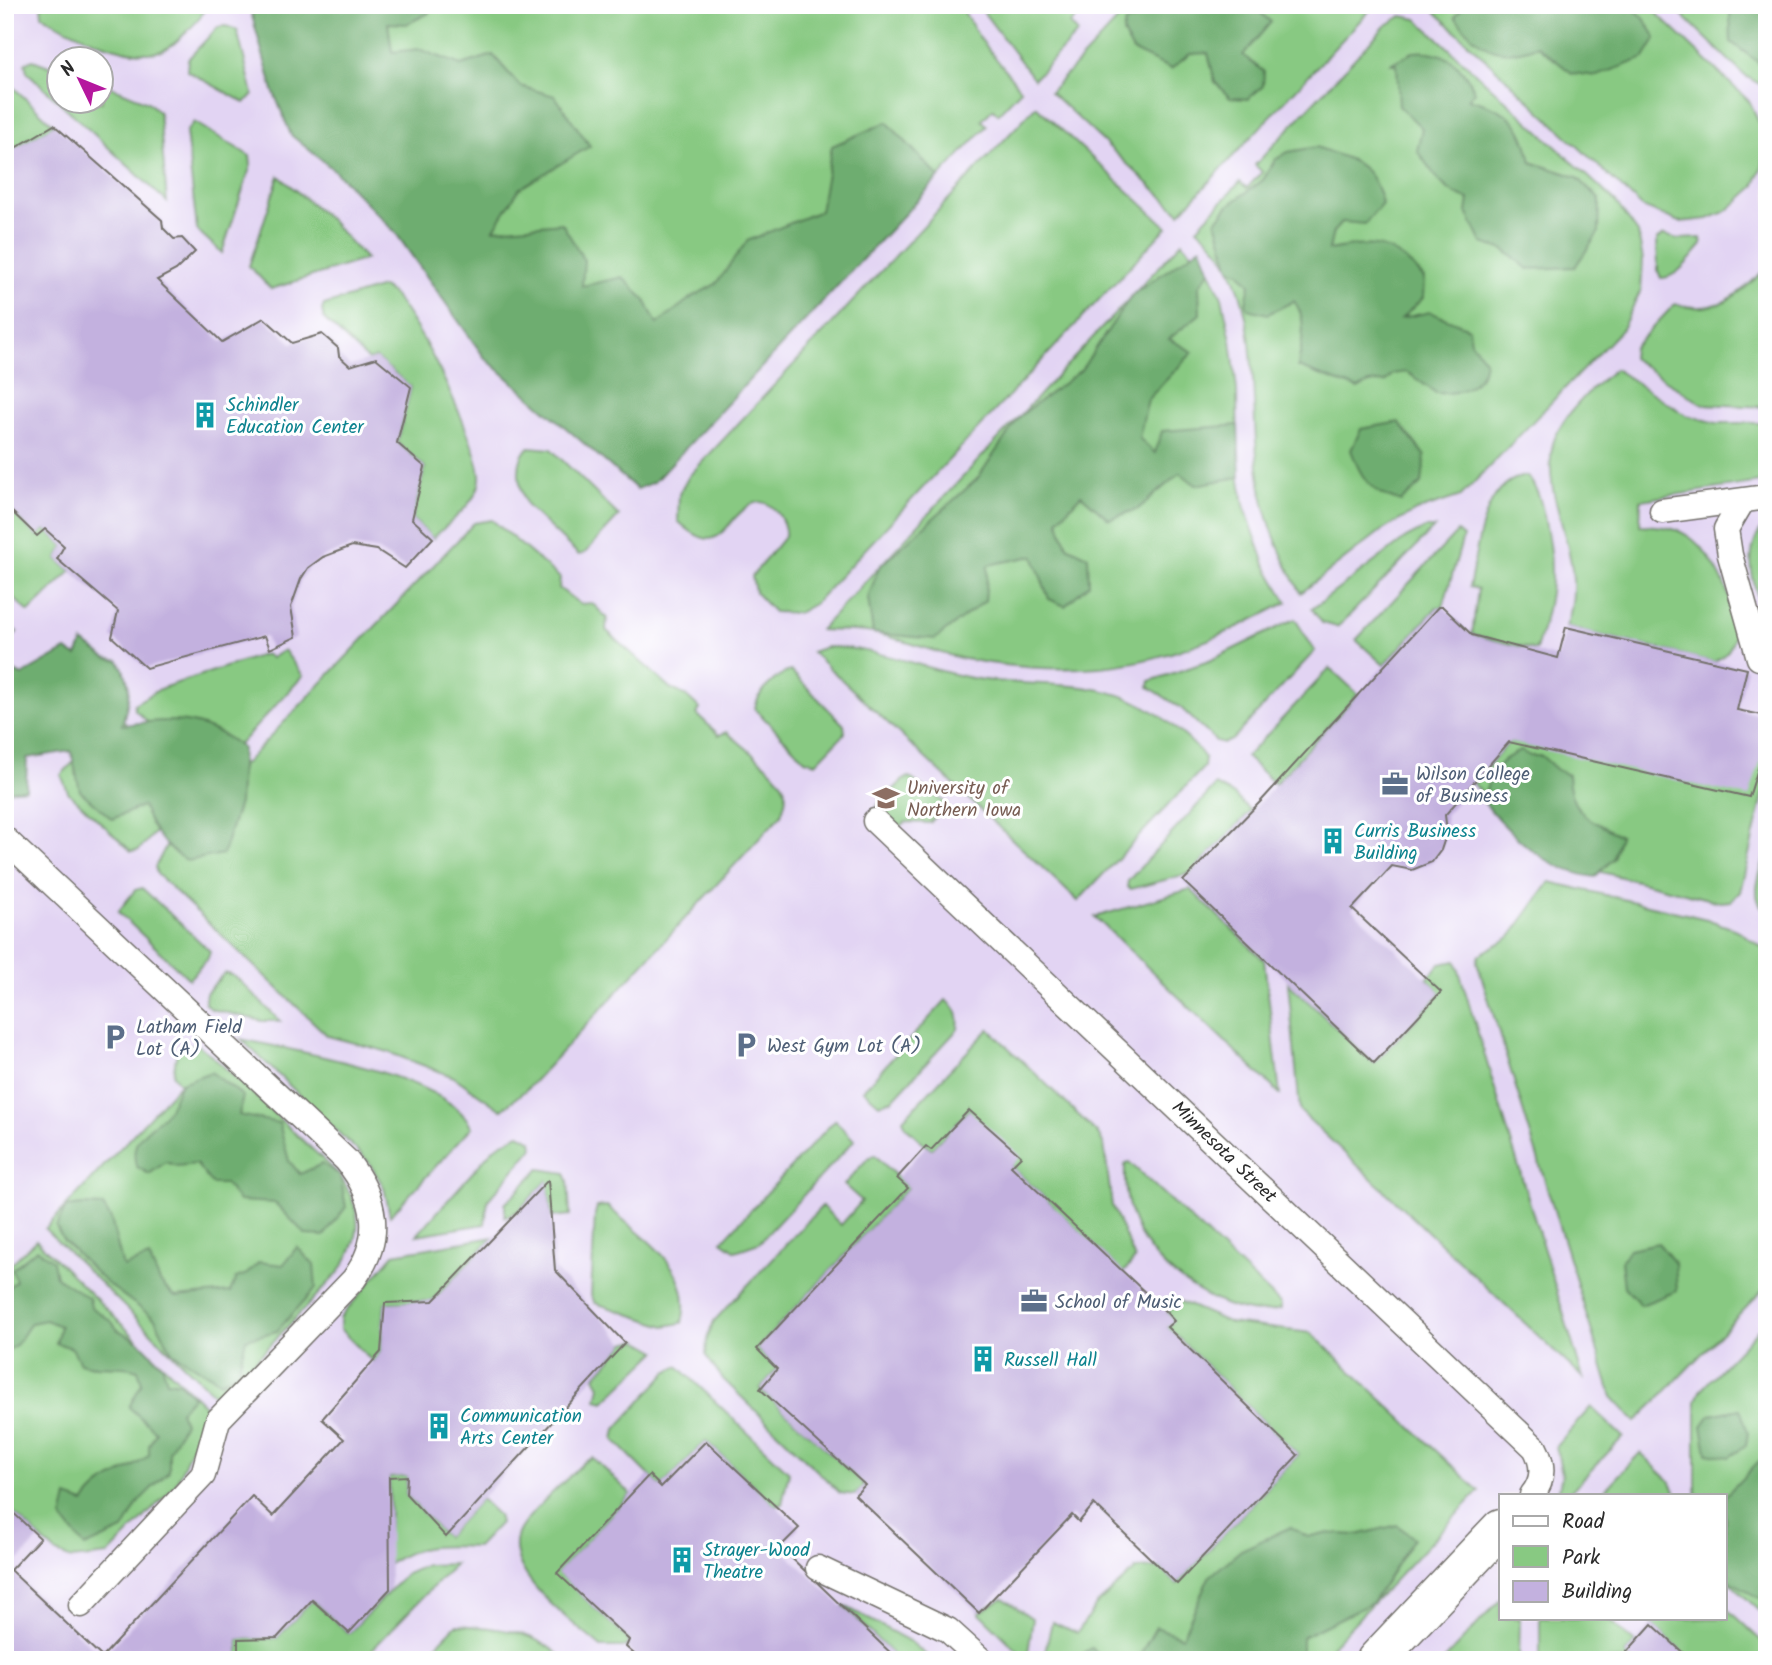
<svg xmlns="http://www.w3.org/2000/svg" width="1772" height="1665" font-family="Kalam,sans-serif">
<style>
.built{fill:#e2d4f3;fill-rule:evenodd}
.green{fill:#88c982;stroke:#5a7a56;stroke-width:2}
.forest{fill:#6ead70;stroke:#4c6c4e;stroke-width:2}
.building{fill:#c3b1df}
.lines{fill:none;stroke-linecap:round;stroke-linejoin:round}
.lane-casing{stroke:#73706b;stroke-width:27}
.secondary-casing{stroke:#73706b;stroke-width:41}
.lane{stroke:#fff;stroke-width:24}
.secondary{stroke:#fff;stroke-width:38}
.labels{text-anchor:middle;stroke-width:6;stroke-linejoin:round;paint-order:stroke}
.culture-label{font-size:19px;fill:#0d838f;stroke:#fff;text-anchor:start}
.service-label{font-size:19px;fill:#4e5e75;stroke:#fff;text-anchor:start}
.education-label{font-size:19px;fill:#785e54;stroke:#fff;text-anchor:start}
.street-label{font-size:19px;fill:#2b2b2b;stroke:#fff}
</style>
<rect width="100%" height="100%" fill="#fff"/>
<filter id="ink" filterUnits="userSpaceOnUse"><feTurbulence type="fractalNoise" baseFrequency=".0143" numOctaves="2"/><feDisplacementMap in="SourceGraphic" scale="14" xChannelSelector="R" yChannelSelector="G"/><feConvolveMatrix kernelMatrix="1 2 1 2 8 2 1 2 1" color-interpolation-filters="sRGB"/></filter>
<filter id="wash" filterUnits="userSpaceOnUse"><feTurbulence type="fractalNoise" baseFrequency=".00686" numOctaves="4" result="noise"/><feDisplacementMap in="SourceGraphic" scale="28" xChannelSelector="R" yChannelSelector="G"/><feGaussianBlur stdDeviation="1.57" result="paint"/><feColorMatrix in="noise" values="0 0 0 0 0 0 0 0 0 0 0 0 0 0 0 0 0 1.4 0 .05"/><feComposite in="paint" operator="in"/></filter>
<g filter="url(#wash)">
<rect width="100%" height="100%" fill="#f8f1e2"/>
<path class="built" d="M5,5h1762v1655h-1762zM60,60h42v42h-42zM1501,1495h224v123h-224z"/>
<g class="green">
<path d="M41,5h165c-4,12 -10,18 -19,26 -8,8 -15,16 -26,20 -30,10 -94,-20 -119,-36z"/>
<polygon points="249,5 960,5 979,37 1021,90 998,114 993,109 982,120 987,126 654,482 637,489 485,358 395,232 334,170 291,135 273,90"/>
<polygon points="978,5 1103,5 1092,17 1083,10 1070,24 1078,33 1034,79"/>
<polygon points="1132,5 1362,5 1369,11 1180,213 1050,92"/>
<polygon points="1428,5 1648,5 1750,102 1760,125 1764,145 1763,165 1754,187 1727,211 1708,219 1680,222 1642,207"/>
<polygon points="1672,5 1767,5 1767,88 1745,76"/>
<path d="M1402,16l15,3 198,182 23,32 5,27 -2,30 -19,39 -161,167 -45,15 -35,20 -80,62c-17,-32 -32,-63 -39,-99 -14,-72 1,-164 -34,-230 -8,-15 -19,-25 -31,-36l43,-46 7,6 15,-16 -7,-7 130,-139z"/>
<polygon points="226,26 237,30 253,94 245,103 187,71 188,59 218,27"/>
<polygon points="33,60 59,70 60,102 102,102 102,83 148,102 159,112 167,202 27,72 25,63"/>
<polygon points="12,86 54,125 5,154 5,87"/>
<path d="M1036,106l131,121 -353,377 -16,9 -24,-1 -19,-20 -3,-16 33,-40c2,-15 -15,-41 -33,-32 -31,16 -29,59 -74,17l1,-27 10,-18z"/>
<polygon points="194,122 250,156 251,165 222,253 197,230 186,132"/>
<polygon points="279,176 330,220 366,259 271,289 249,266"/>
<path d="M1664,235l14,4 23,-1 1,7c-11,12 -24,33 -41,33l-3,-7 -1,-32z"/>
<path d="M1182,242l28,29 12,26 9,43 6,50 1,76 6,39 21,59 22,38c-112,61 -189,80 -317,58 -33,-6 -64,-20 -97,-27 -18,-3 -35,-2 -53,-3z"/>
<path d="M1767,267v140l-65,-3 -70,-46 1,-10 42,-44c41,12 65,-9 92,-37z"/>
<path d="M382,287c28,10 96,156 98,188 2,25 -31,47 -47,63l-21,-19 13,-52 -28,-24 14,-56 -35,-29 -8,2 -44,-41 -2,-9 2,-5z"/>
<path d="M1615,369l71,46 31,8h50v58l-126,19 -1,25c17,1 33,1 48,11 27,17 63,88 39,116 -3,4 -9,7 -13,10l-148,-35c25,-67 -24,-120 -14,-179 5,-28 41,-62 63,-79z"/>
<path d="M529,447l22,2 68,67 -34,37 -6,2 -52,-49c-8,-17 -14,-46 2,-59z"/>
<path d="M1527,476c11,12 15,29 18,45 11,52 7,79 -9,129l-64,-15 6,-46 -9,-2c9,-36 12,-107 58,-111z"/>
<polygon points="5,505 37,536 45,529 64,546 57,559 71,571 29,612 5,591"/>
<path d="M492,520l68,58 -1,10 21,16 12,-1 15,15 -1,12 65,59c13,4 20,10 29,20l-3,5 22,21 8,-3c15,14 50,38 57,55 4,10 0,19 -3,28l-253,273 -27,22 -47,-33 -69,-26 -57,-15 -171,-162 -2,-7 11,-21 308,-323z"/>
<path d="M1767,521v106c-11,-40 -29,-71 0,-106z"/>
<polygon points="1425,528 1434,528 1344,621 1337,627 1322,623 1312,609 1406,538"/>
<polygon points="1457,532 1463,537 1443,607 1437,607 1384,665 1356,640"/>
<polygon points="1295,619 1315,651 1232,740 1224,743 1216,741 1181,708 1149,687 1150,681 1209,661"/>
<polygon points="5,621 17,632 5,650"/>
<path d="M826,647c54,0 100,24 152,32 73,11 138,-6 197,49 11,9 22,18 30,30l-1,9 -126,134 -266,-249z"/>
<polygon points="284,650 303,676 208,778 135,710 134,704 162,688 265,654 271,658"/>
<polygon points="1330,668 1358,694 1275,784 1246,757"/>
<path d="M791,671l53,54 1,8 -29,30 -11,-3 -50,-51c1,-15 22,-35 36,-38z"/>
<polygon points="123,720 195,788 139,850 131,851 68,792 61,775 113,721"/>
<polygon points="1509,742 1767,755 1767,780 1740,892 1731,901 1720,902 1558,861 1473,784"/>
<polygon points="909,777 947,804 930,823 906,822 899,827 877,806 902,781"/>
<polygon points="1216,785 1234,795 1251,811 1191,873 1131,889 1127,887 1128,881"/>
<path d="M1767,850v62c-20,-14 -5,-42 0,-62z"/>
<polygon points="1550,882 1707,919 1739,931 1767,951 1767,1286 1636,1422 1612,1397 1477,962 1479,955 1510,937"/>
<polygon points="142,888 210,951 208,958 189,979 118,912 135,890"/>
<polygon points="1190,889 1264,960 1280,1094 1095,917"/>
<polygon points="1456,961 1583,1378 1300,1111 1288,983 1374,1063 1441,993 1427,979 1440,964"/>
<polygon points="225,973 236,977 280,1021 262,1021 211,1009 205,1003 206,993"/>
<path d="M946,1000c11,8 14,15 12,29l-66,71 -13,4 -16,-14z"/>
<polygon points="989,1029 1097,1133 1104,1144 1112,1206 1135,1259 1123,1273 1011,1166 969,1110 931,1150 906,1127 903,1119"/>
<path d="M241,1039c56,13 204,35 231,88l-82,89 -6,-29 -16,-26z"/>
<path d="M187,1045h11l12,9 130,121c23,39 24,60 -1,97l-120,127 -174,-170 135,-145 -7,-9 4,-24z"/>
<polygon points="835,1120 854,1140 852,1143 759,1243 736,1251 722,1241"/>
<polygon points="519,1134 532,1141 533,1148 488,1200 485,1224 417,1235 494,1148"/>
<polygon points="875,1155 908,1188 757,1349 777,1369 760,1389 865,1485 855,1495 840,1493 723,1379 706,1356 707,1339 714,1321 822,1206 841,1225 862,1201 844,1185 868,1158"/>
<path d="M1129,1162l152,142v5c-24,7 -51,-1 -72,-12 -54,-28 -87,-69 -84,-132z"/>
<polygon points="539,1169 565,1173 568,1181 570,1215 552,1217 547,1181 518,1211 505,1217 505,1204"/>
<path d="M607,1206c36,32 89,62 75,117l-17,3 -70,-23 -4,-8 4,-81 2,-7z"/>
<polygon points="493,1237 433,1301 385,1303 381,1352 373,1362 340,1329 340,1318 394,1254"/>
<polygon points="36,1240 208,1409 175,1486 108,1555 72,1559 56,1553 5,1505 5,1270"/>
<polygon points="1179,1301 1230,1323 1311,1333 1479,1491 1319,1660 1043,1660 1052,1622 1077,1633 1096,1605 1136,1569 1161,1568 1177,1584 1298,1455 1167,1327 1173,1321 1167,1313"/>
<polygon points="1767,1320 1767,1618 1725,1578 1725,1495 1696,1495 1696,1401 1700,1391"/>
<polygon points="638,1340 657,1351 604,1402 597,1400 600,1386 595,1377 625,1343"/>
<polygon points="678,1366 789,1472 782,1504 775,1506 706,1441 661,1487 614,1440 616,1429 667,1372"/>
<polygon points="1591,1407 1623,1437 1567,1495 1558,1495 1562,1474 1556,1446"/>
<polygon points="1640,1453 1670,1481 1677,1495 1600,1495"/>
<path d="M593,1458l38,36 -73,79 71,67 -3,7h-25c-27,-24 -106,-78 -80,-119 14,-22 44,-46 63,-66z"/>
<path d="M407,1476l-1,18 40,43 35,-38 17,16 2,8 -23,24c-36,-2 -67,-4 -94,23l7,-54 -1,-39z"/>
<polygon points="455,1564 362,1660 238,1660 238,1639 277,1638 312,1600 349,1633 406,1574 426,1565"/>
<polygon points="1003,1598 1033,1619 1027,1660 979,1613"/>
<polygon points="1500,1600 1501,1618 1520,1618 1519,1660 1444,1660"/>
<polygon points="843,1605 911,1642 932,1660 898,1660"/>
<polygon points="1725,1607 1767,1646 1767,1660 1691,1660 1646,1619 1725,1618"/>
<polygon points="1540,1618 1607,1618 1635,1643 1625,1654 1631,1660 1540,1660"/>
<path d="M456,1625c40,3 78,4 108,35h-142z"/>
</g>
<g class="forest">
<polygon points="249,5 430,5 429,13 407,24 388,23 392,52 419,49 461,65 493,55 520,86 555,96 590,146 519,189 494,229 562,223 584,260 582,286 623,277 645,300 657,324 692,297 716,284 747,241 820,211 832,146 887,122 939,177 654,482 637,489 485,358 395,232 334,170 291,135 273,90"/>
<polygon points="1171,5 1252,5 1271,22 1243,55 1264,72 1263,86 1248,99 1230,98 1215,82 1208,53 1190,54 1171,69 1133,51 1123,33 1125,23"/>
<path d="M1464,5h164l15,12 13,21 -12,20 -47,18 -25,-3 -35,-27c-38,15 -59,1 -82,-29z"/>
<polygon points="1735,5 1767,5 1767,69 1731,42 1730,13"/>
<path d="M1413,52c31,-3 49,11 62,40l-7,7c40,10 55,21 63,63l46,15 23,23 -1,32 -24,35 -47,2 -24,-19 -22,-7 -15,-31 2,-13c-27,-6 -36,-28 -52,-48l5,-23 -23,-22 -2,-42h-7z"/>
<path d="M1316,147c37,14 56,14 66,57l-17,20 -23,-2 -9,10 -4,18c47,-9 61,-8 95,28l-1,20 -21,20 28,-6 39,16 2,14 14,18c-2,26 -26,35 -49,33l-29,-21 -14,2 -8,8 -16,1 -11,6 -60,-22c3,-23 11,-46 -4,-66l-26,13 -20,-5 -2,-6 4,-19 -11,-12 -9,-3 -14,-48 13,-16 34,-25 12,-20 13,-8z"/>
<polygon points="1201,247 1210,271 1199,286 1200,314 1169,339 1193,352 1148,399 1139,438 1155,453 1162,431 1238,425 1240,477 1196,485 1180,473 1138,509 1109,519 1081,495 1058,520 1067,546 1088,556 1089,584 1065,606 1049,599 1033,556 988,565 985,601 935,639 873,633 868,598 879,567 977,479 1020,416 1081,370 1132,295"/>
<path d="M1399,422l26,34 -3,27 -21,19c-30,-9 -40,-23 -50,-52l10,-21z"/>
<path d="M83,642l23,16 13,3c15,25 10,38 3,64 50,-6 79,-10 120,23l-3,55 -16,51 -36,7c-23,-13 -36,-31 -44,-55l-31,13 -32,-28 -9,-40 -44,7 -1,31 -21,2v-125l17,9 44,-25 11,6z"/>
<path d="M1521,751l9,5h12l15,14 11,5c2,40 21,43 52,61l-7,23 -18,18c-47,-6 -83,-40 -112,-76 5,-24 14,-42 38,-50z"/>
<path d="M211,1072l32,24 -4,19 40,8 10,38 11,13 22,-10 18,11 6,32 -22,29 -18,-1 -31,-32 -36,-2 -14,-17h-13l-16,-20 -19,2 -11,-4 -17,12 -13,-8c-8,-32 17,-36 32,-56 5,-8 9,-19 13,-27z"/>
<polygon points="82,1205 103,1206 111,1219 123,1267 149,1257 160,1282 175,1297 230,1292 236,1278 247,1274 259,1262 283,1265 297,1247 314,1265 316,1288 277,1331 246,1339 238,1371 221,1382 172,1352 155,1319 105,1282 64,1241 56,1227 66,1207"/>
<polygon points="1658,1243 1675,1263 1677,1291 1641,1305 1624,1287 1621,1261 1629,1249"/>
<path d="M37,1249l16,12 3,16 33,21 2,9 20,14 7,9 22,12 22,23 5,16 13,2 13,13 -13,15 4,12 -15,29v19l-29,29 -17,30 -38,17 -23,-29 5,-21 17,6c20,-29 42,-27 65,-48v-10l7,-13 -27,-25 13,-24 -4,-13c-21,-7 -39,0 -58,-7l-8,-15 -16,-5 4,-17 -14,-6 -15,3 -14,21 -12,9v-63l11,-9 -4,-12z"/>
<polygon points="1767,1364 1767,1405 1760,1375"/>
<polygon points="1740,1409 1748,1432 1746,1446 1729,1457 1707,1453 1702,1426 1710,1415"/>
<polygon points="1767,1458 1767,1602 1725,1578 1725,1496 1759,1461"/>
<polygon points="1397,1525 1414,1538 1372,1603 1302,1637 1302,1660 1137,1660 1156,1627 1182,1637 1209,1577 1241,1550 1291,1527 1308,1537 1324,1533 1357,1535"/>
<polygon points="1092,1648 1104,1660 1074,1660 1074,1659"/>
</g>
<g id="blocks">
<g class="building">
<polygon points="54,125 162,220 163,228 174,239 182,238 195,252 176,270 157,280 222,342 264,318 292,343 322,334 338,348 339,356 350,366 376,358 411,387 397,443 425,467 412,519 433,538 405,568 377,550 352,546 323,557 308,568 301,579 291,607 296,637 270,649 265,636 146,668 112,637 118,611 57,559 64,546 45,529 37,536 5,505 5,154"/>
<polygon points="1438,607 1443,607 1472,635 1558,658 1566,627 1747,669 1737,710 1767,716 1767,740 1749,797 1509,742 1445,815 1447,832 1441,850 1432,862 1412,870 1392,866 1352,909 1441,992 1374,1063 1183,881 1262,800"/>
<polygon points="969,1110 1021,1156 1011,1166 1167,1313 1174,1321 1167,1327 1298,1455 1177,1584 1094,1504 1079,1522 1072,1515 979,1613 855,1495 865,1485 760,1389 777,1369 757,1349 908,1188 897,1178 926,1146 931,1150"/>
<polygon points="548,1180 555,1270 625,1343 446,1537 406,1494 407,1476 389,1477 390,1589 349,1633 312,1600 277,1638 238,1639 238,1660 5,1660 5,1505 40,1538 10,1570 102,1657 252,1496 273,1516 344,1439 322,1419 381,1352 385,1303 433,1301"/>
<polygon points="706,1441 799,1528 780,1547 898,1660 641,1660 626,1647 629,1640 557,1573 649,1475 661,1487"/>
<polygon points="1652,1624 1691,1660 1631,1660 1625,1654"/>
</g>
</g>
</g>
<g filter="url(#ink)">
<use href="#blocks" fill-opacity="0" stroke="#73706b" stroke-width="2"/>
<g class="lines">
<g class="lane-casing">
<g id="lane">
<polyline points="1742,502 1726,529 1730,555 1759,658"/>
<polyline points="1662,511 1767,497"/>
<path d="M875,821l660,627c9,17 9,32 -3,47"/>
<path d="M5,839l341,321c31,38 38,78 8,119l-136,141 -15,55 -122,130"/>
<polyline points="818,1568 948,1630 981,1660"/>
</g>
</g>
<g class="secondary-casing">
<polyline id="secondary" points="1376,1660 1501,1528"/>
</g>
<use href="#lane" class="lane"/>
<use href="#secondary" class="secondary"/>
</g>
</g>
<defs>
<g id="building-bare" transform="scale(2.1)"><path d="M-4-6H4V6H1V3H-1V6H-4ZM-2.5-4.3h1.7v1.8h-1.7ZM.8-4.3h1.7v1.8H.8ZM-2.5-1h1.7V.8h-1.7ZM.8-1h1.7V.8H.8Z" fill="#0f9aa8" stroke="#fff" stroke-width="2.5" paint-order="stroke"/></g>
<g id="office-bare" transform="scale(2.1)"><path d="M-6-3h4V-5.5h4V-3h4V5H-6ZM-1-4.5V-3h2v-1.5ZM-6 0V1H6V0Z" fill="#5c6f8a" stroke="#fff" stroke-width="2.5" paint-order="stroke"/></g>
<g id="university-bare" transform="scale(2.1)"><path d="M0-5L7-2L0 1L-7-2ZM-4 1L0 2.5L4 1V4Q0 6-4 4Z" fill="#8d6e63" stroke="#fff" stroke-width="2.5" paint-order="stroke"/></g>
<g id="parking-bare" transform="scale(2.1)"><path d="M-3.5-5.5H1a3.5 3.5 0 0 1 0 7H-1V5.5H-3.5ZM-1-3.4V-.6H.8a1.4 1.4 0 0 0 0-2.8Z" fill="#5c6f8a" stroke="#fff" stroke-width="2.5" paint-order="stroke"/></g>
</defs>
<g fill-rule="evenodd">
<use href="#building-bare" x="205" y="415"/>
<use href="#office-bare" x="1395" y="784"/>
<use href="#university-bare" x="886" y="798"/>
<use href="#building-bare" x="1333" y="841"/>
<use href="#parking-bare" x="115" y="1037"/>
<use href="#parking-bare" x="746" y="1045"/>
<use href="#office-bare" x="1034" y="1301"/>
<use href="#building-bare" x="983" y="1359"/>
<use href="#building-bare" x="439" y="1426"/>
<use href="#building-bare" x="682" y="1560"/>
</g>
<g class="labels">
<g class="culture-label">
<text x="226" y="411">Schindler<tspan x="226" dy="22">Education Center</tspan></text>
<text x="1354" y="837">Curris Business<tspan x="1354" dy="22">Building</tspan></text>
<text x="1004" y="1366">Russell Hall</text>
<text x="460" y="1422">Communication<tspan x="460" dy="22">Arts Center</tspan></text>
<text x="703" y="1556">Strayer-Wood<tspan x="703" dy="22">Theatre</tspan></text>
</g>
<g class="service-label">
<text x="1416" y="780">Wilson College<tspan x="1416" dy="22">of Business</tspan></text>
<text x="136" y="1033">Latham Field<tspan x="136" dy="22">Lot (A)</tspan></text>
<text x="767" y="1052">West Gym Lot (A)</text>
<text x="1055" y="1308">School of Music</text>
</g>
<g class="education-label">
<text x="907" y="794">University of<tspan x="907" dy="22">Northern Iowa</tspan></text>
</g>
<g class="street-label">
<text transform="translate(1225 1151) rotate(44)" y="7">Minnesota Street</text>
</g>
</g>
<rect width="1772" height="1665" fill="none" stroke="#fff" stroke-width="28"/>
<rect x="1499" y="1494" width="228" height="126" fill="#ffffff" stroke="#aaaaaa" stroke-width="2"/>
<rect x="1513" y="1516" width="35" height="10" fill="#ffffff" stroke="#aaaaaa" stroke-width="2"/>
<text x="1562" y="1528" font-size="21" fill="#2b2b2b">Road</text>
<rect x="1513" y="1546" width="35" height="21" fill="#88c982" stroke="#aaaaaa" stroke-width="2"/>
<text x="1562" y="1564" font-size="21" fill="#2b2b2b">Park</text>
<rect x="1513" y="1581" width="35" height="21" fill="#c3b1df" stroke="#aaaaaa" stroke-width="2"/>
<text x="1562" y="1598" font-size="21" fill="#2b2b2b">Building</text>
<g transform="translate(80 80) rotate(313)"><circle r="33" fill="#ffffff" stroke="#aaaaaa" stroke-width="2"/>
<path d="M0-5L12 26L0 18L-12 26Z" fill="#b5179e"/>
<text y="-10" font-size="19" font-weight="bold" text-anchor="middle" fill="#2b2b2b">N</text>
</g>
</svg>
